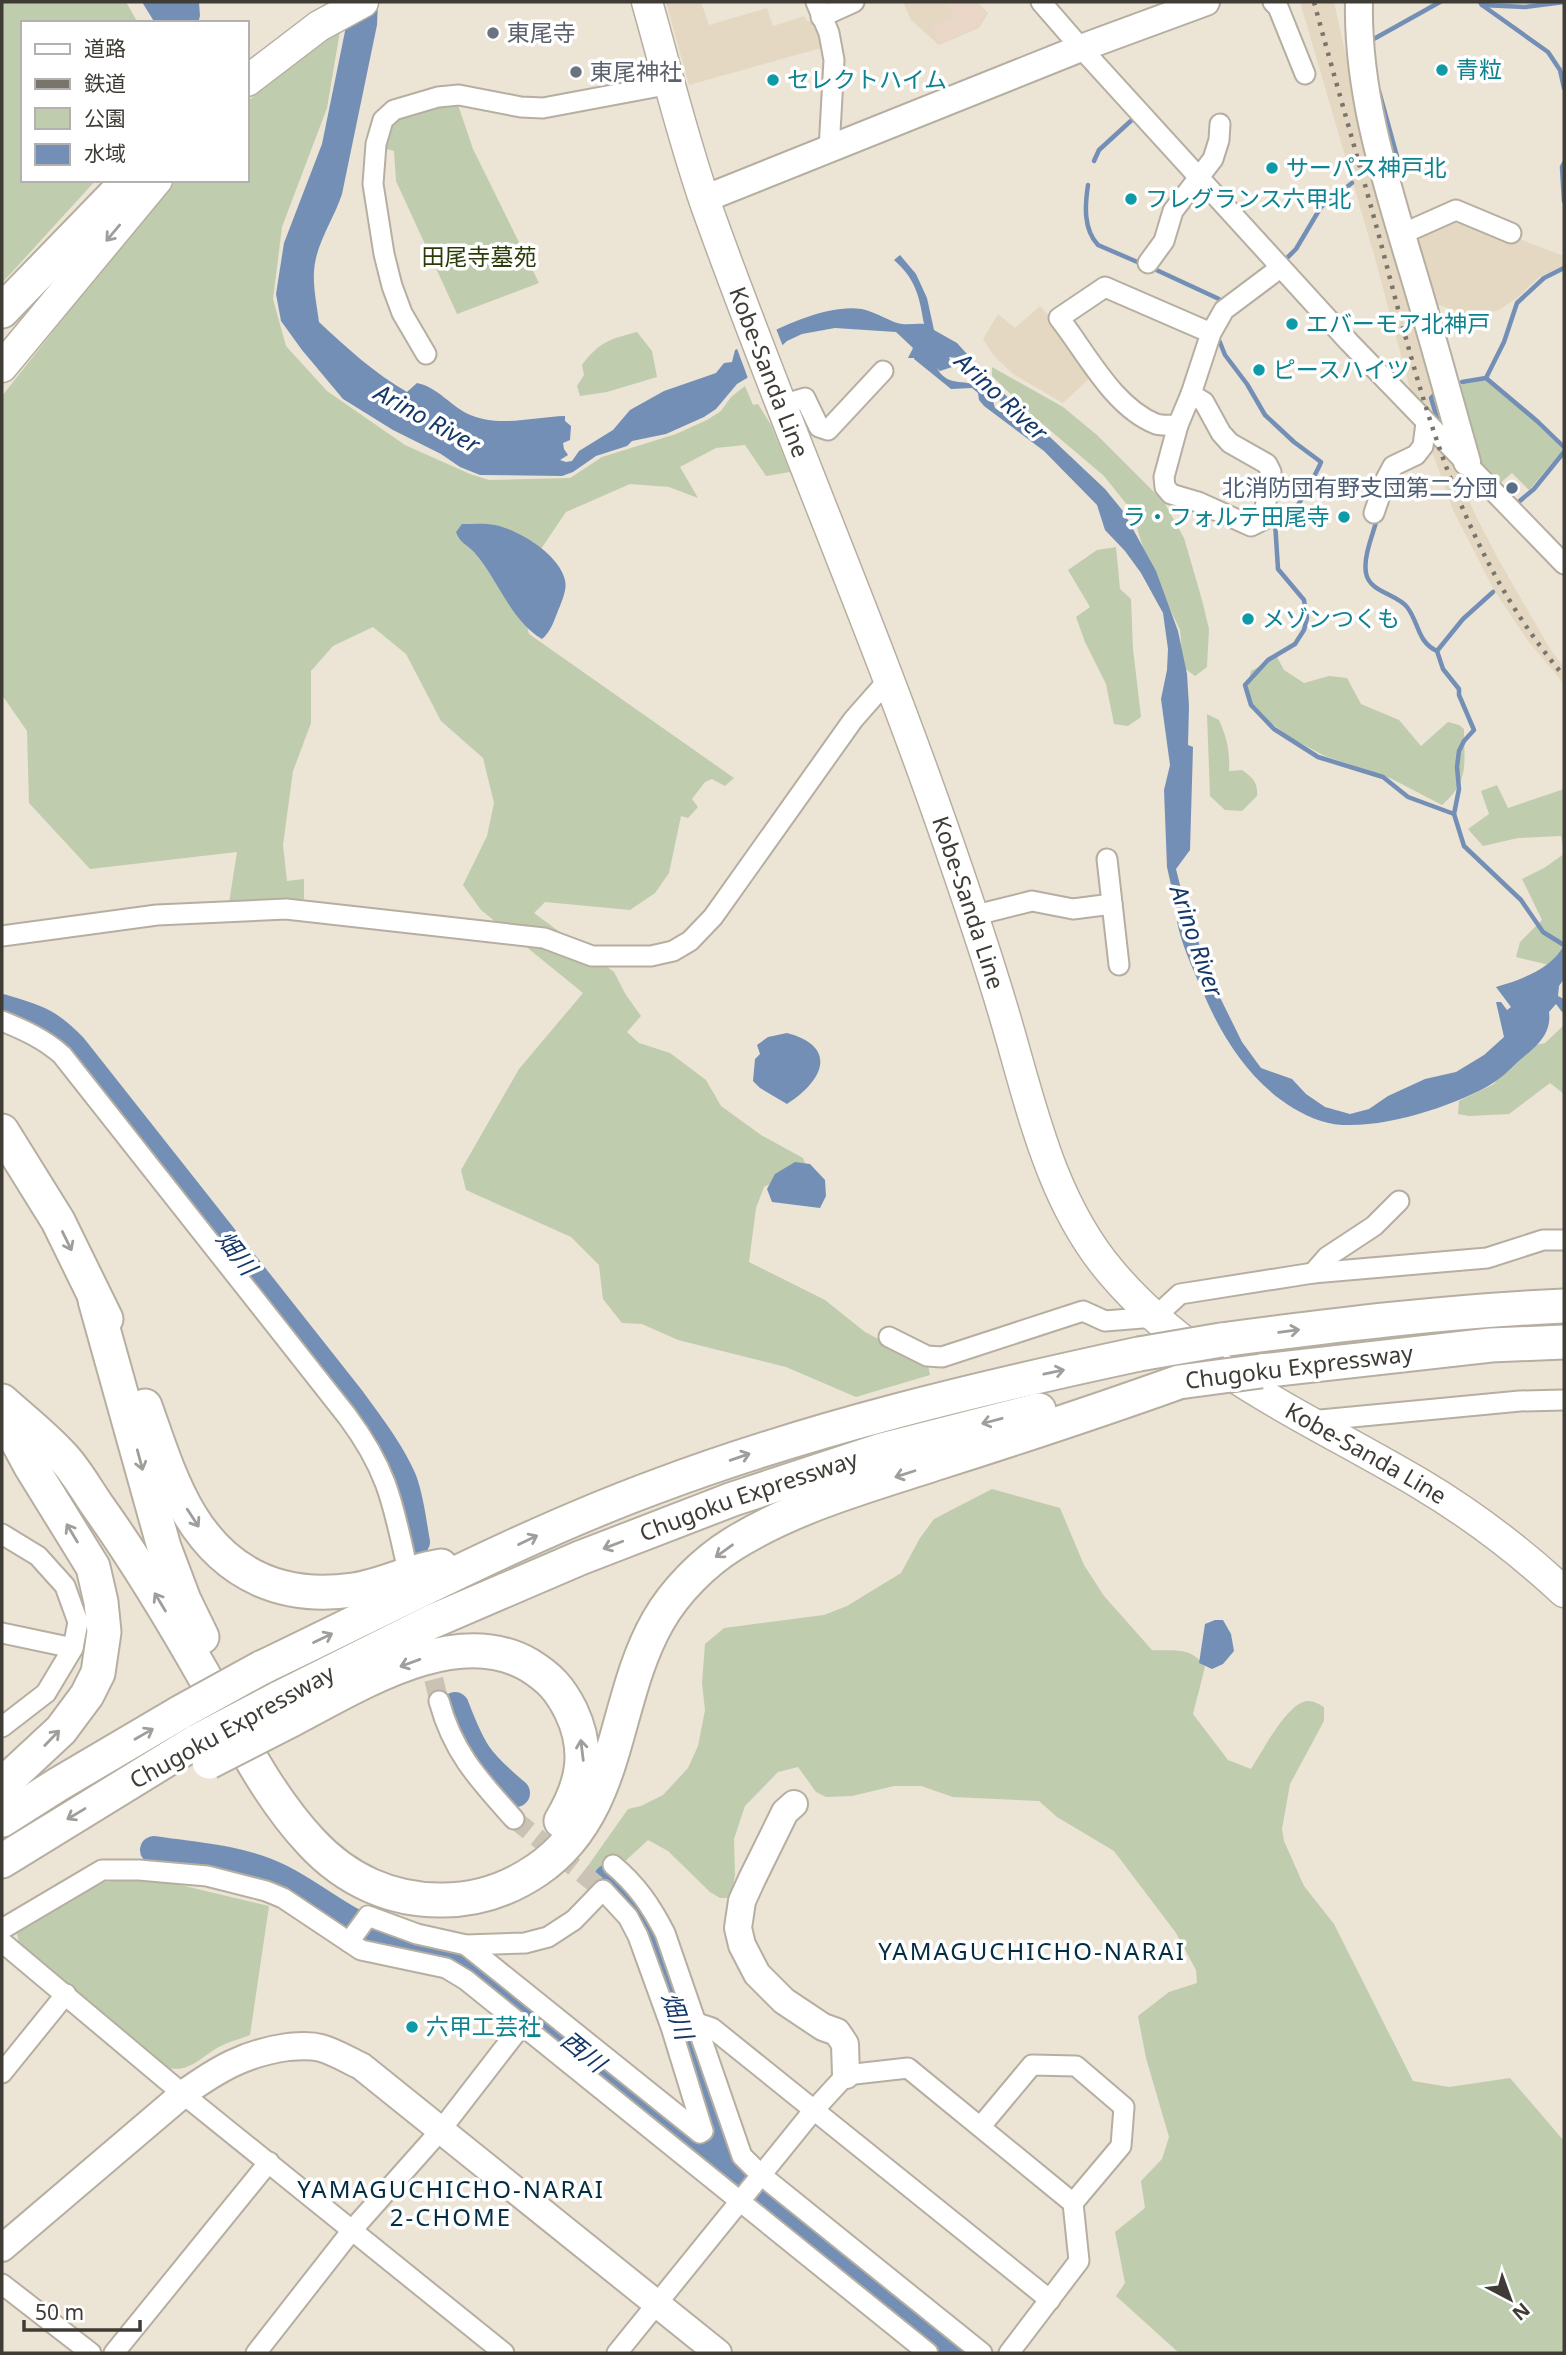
<svg xmlns="http://www.w3.org/2000/svg" width="1566" height="2355" font-family="'Noto Sans','Noto Sans JP',sans-serif">
<style>
.built{fill:#e4d8c3}
.industrial{fill:#ead7c7}
.green{fill:#bfcdae}
.water{fill:#748fb6;fill-rule:evenodd}
.pier{fill:#ece4d5}
.lines{fill:none;stroke-linecap:round;stroke-linejoin:round}
.stream{stroke:#748fb6;stroke-width:4.5}
.river{stroke:#748fb6;stroke-width:28}
.street-tunnel{stroke:#c9c2b5;stroke-width:19;stroke-dasharray:19 10;stroke-linecap:butt}
.street-casing{stroke:#b6afa1;stroke-width:23}
.secondary-casing{stroke:#b6afa1;stroke-width:30}
.primary-casing{stroke:#b6afa1;stroke-width:33}
.highway-casing{stroke:#b6afa1;stroke-width:37}
.street{stroke:#fff;stroke-width:19}
.secondary{stroke:#fff;stroke-width:26}
.primary{stroke:#fff;stroke-width:30}
.highway{stroke:#fff;stroke-width:33}
.rail{stroke:#79756c;stroke-width:4.5;stroke-dasharray:3.5 7;stroke-linecap:butt}
.highway-bridge-casing{stroke:#b6afa1;stroke-width:37;stroke-linecap:butt}
.highway-bridge{stroke:#fff;stroke-width:33}
.oneway{stroke:#9f9e9a}
.worship-dot{fill:#6b7280;stroke:#fff;stroke-width:2.5}
.culture-dot{fill:#0f9aa8;stroke:#fff;stroke-width:2.5}
.service-dot{fill:#5c6f8a;stroke:#fff;stroke-width:2.5}
.labels{text-anchor:middle;stroke-width:7;stroke-linejoin:round;paint-order:stroke}
.worship-label{font-size:23px;fill:#5b616d;stroke:#fff;text-anchor:start}
.culture-label{font-size:23px;fill:#0d838f;stroke:#fff;text-anchor:start}
.park-label{font-size:23px;fill:#2a3b07;stroke:#fff}
.street-label{font-size:23px;fill:#3f3c36;stroke:#fff}
.service-label{font-size:23px;fill:#4e5e75;stroke:#fff;text-anchor:end}
.water-label{font-size:24px;font-style:italic;fill:#15386b;stroke:#fff}
.neighbourhood-label{font-size:24px;letter-spacing:2px;fill:#022d43;stroke:#fff}
</style>
<rect width="100%" height="100%" fill="#ece4d5"/>
<g class="built">
<polygon points="666,2 701,2 709,25 767,8 773,26 804,16 808,22 813,19 825,47 689,85"/>
<polygon points="903,2 977,2 988,13 979,28 939,45 911,20"/>
<polygon points="1300,2 1334,2 1348,65 1449,432 1414,404 1375,258"/>
<polygon points="1457,215 1564,256 1564,266 1539,277 1517,298 1499,310 1481,315 1465,314 1436,304 1415,235"/>
<polygon points="1040,306 1048,315 1064,344 1091,377 1063,403 1013,374 994,356 983,339 998,314 1015,328"/>
<polygon points="1432,440 1448,451 1475,514 1497,557 1550,649 1564,667 1564,684 1528,641 1494,590 1453,510 1429,443"/>
</g>
<polygon class="industrial" points="947,2 975,2 986,13 978,26 940,43 932,28 954,17"/>
<g class="green">
<polygon points="2,2 126,2 138,23 23,23 23,180 96,180 2,283"/>
<polygon points="340,31 327,108 282,227 273,299 286,346 327,391 405,445 470,474 489,480 570,478 602,457 676,434 707,420 721,411 731,397 745,386 753,405 758,404 771,425 790,472 766,476 745,445 716,448 680,467 698,498 669,487 630,484 566,512 516,586 529,634 734,778 725,786 712,779 705,782 692,799 698,807 688,818 681,816 669,873 655,893 630,910 545,902 534,913 614,972 626,995 641,1016 627,1032 639,1043 670,1053 706,1080 721,1106 761,1135 803,1158 806,1166 764,1187 756,1208 749,1262 825,1300 865,1332 928,1365 930,1375 856,1397 786,1367 678,1340 642,1324 622,1323 603,1299 599,1265 571,1237 466,1190 461,1170 519,1069 583,993 481,910 463,885 487,836 494,803 483,758 441,721 406,654 373,627 333,646 311,671 311,723 293,771 283,845 287,881 304,879 304,899 229,903 237,852 90,869 29,803 27,731 2,695 2,396 149,210 175,180 247,180 247,102 284,70"/>
<polygon points="456,99 473,149 539,283 457,314 396,181 394,151 386,149 385,125 400,115"/>
<path d="M637,332l15,19 5,26 -50,15 -27,4 -3,-10 7,-11 -2,-10c17,-23 28,-26 55,-33z"/>
<polygon points="992,367 1063,407 1097,435 1164,502 1184,538 1202,600 1209,629 1207,667 1195,676 1183,667 1180,630 1147,561 1132,511 1104,476 1032,415 992,376"/>
<polygon points="1486,380 1536,421 1564,449 1529,490 1512,473 1498,485 1478,459 1459,385"/>
<polygon points="1116,547 1120,589 1131,599 1133,649 1141,717 1128,726 1114,724 1106,684 1085,642 1076,617 1090,607 1068,570 1097,550"/>
<path d="M1277,657l7,13 20,13 25,-7 18,2 14,26 38,16 22,26 27,-24 11,3 5,4c0,34 6,52 -22,76l-52,-27 -65,-22 -34,-18 -34,-26 -11,-19 5,-22z"/>
<path d="M1207,714l12,6c8,18 11,31 10,51l13,-1c11,8 16,12 15,26l-15,15 -17,-1 -15,-14z"/>
<polygon points="1497,785 1508,808 1564,789 1564,852 1561,836 1518,838 1483,846 1468,829 1489,814 1481,791"/>
<polygon points="1564,854 1564,952 1558,967 1516,957 1520,942 1542,920 1522,879 1544,868"/>
<polygon points="1564,1025 1564,1094 1550,1083 1509,1114 1469,1116 1458,1114 1459,1101 1494,1084 1523,1048 1545,1043"/>
<path d="M992,1489l68,19 24,57 20,31 48,54c23,1 39,-4 53,17l-12,47 35,46 23,9c11,-17 33,-60 52,-67 8,-3 14,1 21,5v14l-34,63 -8,45 2,12 20,45 30,38 79,157 36,6 61,-9 54,63v212h-385l-63,-57 9,-13 -10,-51 30,-24 -4,-27 21,-22 7,-22 -23,-79 -8,-42 31,-24 28,-9 -1,-13 -20,-37 -62,-82 -57,-34 -18,-16 -86,-4 -32,-11h-27l-42,10 -26,1 -10,-5 -18,-25 -20,5 -33,34 -11,33 1,36 -4,23h-11l-10,-6 -42,-41 -20,-11 -55,51 -15,-11 50,-71 13,-3 22,-11 25,-27 10,-22 7,-36 -3,-27 3,-39 19,-16 100,-13 23,-9 54,-33 19,-35 14,-19z"/>
<path d="M147,1877l122,29 -19,129c-9,4 -19,6 -27,10 -22,10 -30,28 -56,23l-148,-125 -3,-14 81,-46z"/>
</g>
<g class="water">
<polygon points="142,2 199,2 200,16 198,23 155,23"/>
<path d="M351,2h27l-1,23 -35,169c-8,25 -27,51 -28,78 -1,16 3,34 5,50 28,26 55,51 88,70l10,-9c20,4 33,22 51,31 30,14 65,3 97,2v5l6,5 -1,14 -7,3 1,6 4,6 -8,5 6,2 6,-1 7,-10 34,-21 17,-20 34,-19 52,-18 8,-10 8,-1 3,-12c34,-17 88,-47 127,-41 14,3 30,14 40,15 7,1 15,-1 22,0 -5,-29 -8,-44 -30,-64l6,-5 16,19 11,24 7,32 23,13 42,46 106,100 18,22 33,60 22,60 9,43 2,32 -1,39 5,2 -3,103 -14,19 10,40 15,40 5,20 36,73 19,26 31,11 14,15 19,13 25,7 19,-5 19,-13 37,-17 31,-7 28,-17 20,-18 -8,-35h5l6,8 4,-3 -15,-20c24,-7 56,-18 68,-42v34l-5,7 -1,10 6,3v12l-2,1 -6,-8 -7,8c3,22 -13,35 -28,47 -9,8 -18,18 -28,24 -38,24 -129,53 -172,38 -57,-20 -93,-71 -116,-124 -8,-19 -31,-67 -28,-85l-10,-45 -3,-77 6,-25 -9,-66 6,-29 1,-21 -5,-36 -22,-40 -16,-22 -20,-21 -8,-25 -53,-54 -60,-45 -5,-6 -1,-7 -6,-5 -21,1 -37,-30v-1h-6l5,-10 -17,-16 -61,-4 -33,6 -15,7 -40,37 -10,6 -21,25 -12,8 -38,17 -34,7 -5,5 -31,10 -23,16 -11,4 -82,-1 -20,-8 -19,-13 -48,-24 -50,-31 -41,-49 -21,-29 -5,-27 8,-51 38,-99zM949,357l9,1 8,10 18,13 -4,5c-17,-7 -33,1 -43,-18l3,3 12,-4zM994,396l25,19 1,9 -25,-16 -3,-10z"/>
<path d="M462,524c11,0 23,-1 33,1 24,5 64,29 70,55 2,9 -2,18 -5,26 -5,11 -8,25 -18,33 -32,-19 -44,-60 -68,-87 -8,-8 -14,-9 -18,-20z"/>
<path d="M787,1033c53,14 35,49 0,71l-27,-16 -7,-7 2,-22 5,-5 -3,-9 11,-8z"/>
<polygon points="795,1162 810,1164 825,1180 826,1196 820,1208 772,1202 767,1189 775,1174"/>
<polygon points="1215,1620 1223,1620 1231,1634 1234,1651 1223,1664 1212,1669 1199,1663 1205,1624"/>
</g>
<polygon class="pier" points="775,326 784,349 749,381 736,346"/>
<g class="lines">
<g class="stream">
<polyline points="1480,2 1482,5 1525,7 1564,2"/>
<polyline points="1482,5 1548,52 1560,70 1564,88"/>
<polyline points="1372,45 1372,40 1440,2"/>
<polyline points="1379,91 1398,160"/>
<polyline points="1094,161 1099,150 1134,118"/>
<polyline points="1564,163 1562,167 1564,201"/>
<path d="M1088,185c-3,20 -5,44 10,60l44,19"/>
<polyline points="1283,262 1296,249 1321,207 1352,183"/>
<polyline points="1150,267 1219,299"/>
<path d="M1217,335l8,20 22,29 18,31 29,27 27,20c-2,6 -22,43 -26,47 -6,6 -14,6 -20,13l3,47 26,31 3,18 -3,12 -9,14 -27,16 -23,25 6,20 23,24 44,28 65,20 25,20 46,17"/>
<polyline points="1486,378 1504,342 1517,303 1544,278 1564,268"/>
<polyline points="1462,382 1486,378 1537,421 1564,447"/>
<polyline points="1438,391 1431,398 1439,424"/>
<polyline points="1515,505 1534,489 1564,452"/>
<path d="M1377,519c-4,15 -14,38 -11,54 3,19 31,21 41,34 12,15 10,35 30,44"/>
<polyline points="1493,592 1463,619 1437,651 1443,669 1459,689 1459,695 1474,730 1464,741 1459,751 1457,767 1459,789 1454,814 1464,846 1521,900 1543,932 1564,945"/>
</g>
<g class="river">
<path d="M2,1008c34,11 45,12 71,39l278,352c18,25 38,50 51,79 8,19 10,43 14,64"/>
<path d="M455,1706c17,45 23,55 61,87"/>
<path d="M154,1850c41,6 89,9 126,28 34,17 63,43 99,56 29,12 59,14 88,25l217,175 44,31 232,188"/>
<polyline points="608,1878 641,1916 650,1936 695,2059 728,2165"/>
</g>
<g class="street-tunnel">
<polyline points="427,1651 439,1701"/>
<polyline points="514,1819 603,1890"/>
</g>
<g class="street-casing">
<g id="street">
<polyline points="816,2 829,33 834,60 829,150"/>
<polyline points="1041,2 1081,48 1349,342 1564,564"/>
<polyline points="1273,2 1278,7 1305,74"/>
<polyline points="821,17 854,2"/>
<polyline points="1402,234 1456,210 1511,233"/>
<polyline points="1148,263 1164,241 1173,211 1213,159 1219,140 1220,124"/>
<path d="M1211,333l-106,-46 -46,31c27,34 54,89 97,106 6,2 15,1 22,1l13,-31 20,-61 13,-23 56,-42"/>
<polyline points="426,354 402,313 392,286 384,254 373,184 376,144 383,120 394,110 438,97 459,95 521,107 543,108 671,84"/>
<polyline points="781,405 805,398 819,427 828,430 883,371"/>
<polyline points="1178,425 1164,477 1165,487 1171,494 1198,502 1251,526 1263,520 1271,472 1267,464 1230,443 1221,433 1204,402 1191,394"/>
<polyline points="1374,513 1385,481 1393,466 1416,455 1423,446 1426,423"/>
<polyline points="1107,859 1119,965"/>
<polyline points="972,916 1032,901 1073,909 1112,904"/>
<polyline points="2,936 157,915 286,909 544,938 592,956 651,956 673,951 690,941 713,917 853,720 889,679"/>
<path d="M2,1021c22,9 42,18 60,34l285,361c38,51 45,82 58,142"/>
<polyline points="1313,1273 1327,1257 1374,1226 1399,1201"/>
<polyline points="889,1337 927,1356 942,1357 1083,1311 1105,1321 1155,1317 1180,1294 1313,1273 1487,1258 1543,1240 1564,1240"/>
<polyline points="1310,1421 1520,1401 1564,1400"/>
<polyline points="2,1534 38,1556 65,1586 78,1622 73,1648 46,1693 2,1727"/>
<polyline points="2,1633 73,1648"/>
<path d="M439,1701c14,52 40,79 75,118"/>
<path d="M613,1865c24,20 38,41 52,68l77,223 19,19 221,178"/>
<polyline points="2,1929 102,1870 139,1870 207,1876 266,1891 283,1898 361,1950 446,1968 466,1980 928,2353"/>
<polyline points="2,1942 183,2094 504,2353"/>
<polyline points="349,1942 368,1916 417,1934 466,1945 525,1943 548,1937 574,1920 603,1890 628,1917 638,1936 671,2027 703,2131"/>
<polyline points="466,1945 700,2133 703,2131"/>
<polyline points="686,2023 694,2022 712,2028 1050,2300"/>
<polyline points="2,2073 66,1994"/>
<polyline points="981,2126 1032,2065 1076,2066 1124,2107 1121,2146 1073,2203"/>
<polyline points="2,2284 91,2353"/>
<polyline points="114,2353 269,2162"/>
<polyline points="256,2353 353,2229 440,2131 522,2025"/>
<polyline points="617,2353 813,2111 846,2075 908,2068 1073,2203 1079,2261 1009,2353"/>
</g>
</g>
<g class="secondary-casing">
<g id="secondary">
<path d="M1359,2c-2,92 28,183 54,270 19,63 36,127 54,190"/>
<polyline points="704,199 1081,48 1206,2"/>
<polyline points="794,1804 785,1812 752,1879 742,1901 738,1928 742,1945 757,1974 784,2001 823,2027 837,2032 845,2044 846,2075"/>
<path d="M2,2248l181,-154c35,-25 62,-41 105,-47 11,-1 22,-2 33,1 14,4 27,12 40,18l357,287"/>
</g>
</g>
<g class="primary-casing">
<g id="primary">
<path id="s1" d="M647,2c19,67 36,137 59,203 74,208 163,411 236,620 22,63 44,127 63,192 26,88 45,183 106,255 83,98 200,147 308,211 52,31 101,68 145,109"/>
<polyline points="247,81 319,26 363,2"/>
<polyline points="2,367 157,180"/>
</g>
</g>
<g class="highway-casing">
<g id="highway">
<polyline points="2,311 129,180"/>
<polyline points="2,1131 58,1221 106,1319"/>
<polyline points="95,1300 164,1547 184,1600 202,1637"/>
<path d="M1221,1340c114,-15 228,-29 343,-34"/>
<polyline points="1261,1371 1491,1345 1564,1342"/>
<path d="M2,1401c20,18 43,36 61,56 13,14 23,32 34,48 40,56 76,116 110,176 32,55 60,114 104,161 35,38 81,59 132,58 34,0 66,-11 94,-30 85,-58 74,-167 121,-249 17,-30 46,-59 75,-77 61,-38 133,-58 201,-80 82,-26 164,-53 245,-82"/>
<path d="M145,1406c13,36 25,76 45,109 37,61 94,85 163,75 30,-4 58,-20 88,-24"/>
<path d="M261,1668c130,-62 259,-131 394,-181 157,-59 321,-98 484,-133"/>
<path id="s2" d="M277,1699l154,-77 149,-64 153,-59 149,-49 157,-40"/>
<path d="M291,1720c66,-34 164,-98 238,-55 21,13 31,24 42,46 19,40 12,73 -10,110"/>
<polyline points="2,1785 61,1730 87,1695 98,1673 104,1632 101,1602 93,1567 30,1465 2,1413"/>
<polyline points="2,1820 57,1785 181,1712"/>
<polyline points="2,1861 197,1741"/>
</g>
</g>
<use href="#street" class="street"/>
<use href="#secondary" class="secondary"/>
<use href="#primary" class="primary"/>
<use href="#highway" class="highway"/>
<path class="rail" d="M1314,2c21,78 44,156 65,234 41,157 77,313 185,440"/>
<g class="highway-bridge-casing">
<g id="highway-bridge">
<polyline points="1139,1354 1221,1340"/>
<polyline points="1179,1382 1261,1371"/>
<polyline points="181,1712 261,1668"/>
<polyline points="197,1741 277,1699"/>
<polyline points="209,1762 291,1720"/>
</g>
</g>
<use href="#highway-bridge" class="highway-bridge"/>
</g>
<defs><path id="oneway-shaft" d="M-6 0H5M1.5-3L5.5 0L1.5 3" fill="none" stroke-width="1.6" stroke-linecap="round" stroke-linejoin="round" transform="scale(1.75)"/></defs>
<g class="oneway">
<use href="#oneway-shaft" transform="translate(113 233) rotate(130)"/>
<use href="#oneway-shaft" transform="translate(67 1241) rotate(64)"/>
<use href="#oneway-shaft" transform="translate(1289 1331) rotate(-8)"/>
<use href="#oneway-shaft" transform="translate(1054 1372) rotate(-12)"/>
<use href="#oneway-shaft" transform="translate(992 1421) rotate(165)"/>
<use href="#oneway-shaft" transform="translate(740 1457) rotate(-19)"/>
<use href="#oneway-shaft" transform="translate(140 1460) rotate(75)"/>
<use href="#oneway-shaft" transform="translate(905 1474) rotate(162)"/>
<use href="#oneway-shaft" transform="translate(193 1518) rotate(57)"/>
<use href="#oneway-shaft" transform="translate(72 1533) rotate(-121)"/>
<use href="#oneway-shaft" transform="translate(528 1540) rotate(-26)"/>
<use href="#oneway-shaft" transform="translate(613 1545) rotate(159)"/>
<use href="#oneway-shaft" transform="translate(724 1551) rotate(144)"/>
<use href="#oneway-shaft" transform="translate(160 1602) rotate(-121)"/>
<use href="#oneway-shaft" transform="translate(323 1638) rotate(-26)"/>
<use href="#oneway-shaft" transform="translate(410 1663) rotate(160)"/>
<use href="#oneway-shaft" transform="translate(144 1734) rotate(-30)"/>
<use href="#oneway-shaft" transform="translate(52 1738) rotate(-46)"/>
<use href="#oneway-shaft" transform="translate(582 1750) rotate(-97)"/>
<use href="#oneway-shaft" transform="translate(76 1814) rotate(149)"/>
</g>
<g class="worship-dot">
<circle cx="493" cy="33" r="7"/>
<circle cx="576" cy="72" r="7"/>
</g>
<g class="culture-dot">
<circle cx="1442" cy="70" r="7"/>
<circle cx="773" cy="80" r="7"/>
<circle cx="1272" cy="168" r="7"/>
<circle cx="1131" cy="199" r="7"/>
<circle cx="1292" cy="324" r="7"/>
<circle cx="1259" cy="370" r="7"/>
<circle cx="1344" cy="517" r="7"/>
<circle cx="1248" cy="619" r="7"/>
<circle cx="412" cy="2027" r="7"/>
</g>
<circle class="service-dot" cx="1512" cy="488" r="7"/>
<g class="labels">
<g class="worship-label">
<text x="507" y="41">東尾寺</text>
<text x="590" y="80">東尾神社</text>
</g>
<g class="culture-label">
<text x="1456" y="78">青粒</text>
<text x="787" y="88">セレクトハイム</text>
<text x="1286" y="176">サーパス神戸北</text>
<text x="1145" y="207">フレグランス六甲北</text>
<text x="1306" y="332">エバーモア北神戸</text>
<text x="1273" y="378">ピースハイツ</text>
<text x="1330" y="525" text-anchor="end">ラ・フォルテ田尾寺</text>
<text x="1262" y="627">メゾンつくも</text>
<text x="426" y="2035">六甲工芸社</text>
</g>
<g class="park-label">
<text x="479" y="265">田尾寺墓苑</text>
</g>
<g class="street-label">
<text dy="8" stroke="none"><textPath href="#s1" startOffset="390">Kobe-Sanda Line</textPath></text>
<text dy="8" stroke="none"><textPath href="#s1" startOffset="957">Kobe-Sanda Line</textPath></text>
<text transform="translate(1299 1367) rotate(-7)" y="8">Chugoku Expressway</text>
<text dy="8" stroke="none"><textPath href="#s1" startOffset="1670">Kobe-Sanda Line</textPath></text>
<text dy="8" stroke="none"><textPath href="#s2" startOffset="514">Chugoku Expressway</textPath></text>
<text transform="translate(232 1727) rotate(-29)" y="8">Chugoku Expressway</text>
</g>
<g class="service-label">
<text x="1498" y="496">北消防団有野支団第二分団</text>
</g>
<g class="water-label">
<text transform="translate(1001 397) rotate(43)" y="8">Arino River</text>
<text transform="translate(427 419) rotate(29)" y="8">Arino River</text>
<text transform="translate(1196 941) rotate(71)" y="8">Arino River</text>
<text transform="translate(236 1253) rotate(52)" y="8">畑川</text>
<text transform="translate(677 2016) rotate(71)" y="8">畑川</text>
<text transform="translate(583 2052) rotate(39)" y="8">西川</text>
</g>
<g class="neighbourhood-label">
<text x="1032" y="1960">YAMAGUCHICHO-NARAI</text>
<text x="451" y="2198">YAMAGUCHICHO-NARAI<tspan x="451" dy="28">2-CHOME</tspan></text>
</g>
</g>
<rect width="1566" height="2355" fill="none" stroke="#3f3c36" stroke-width="7"/>
<rect x="21" y="21" width="228" height="161" fill="#ffffff" stroke="#b2b1af" stroke-width="2"/>
<rect x="35" y="44" width="35" height="10" fill="#ffffff" stroke="#b2b1af" stroke-width="2"/>
<text x="84" y="56" font-size="21" fill="#3f3c36">道路</text>
<rect x="35" y="79" width="35" height="10" fill="#79756c" stroke="#b2b1af" stroke-width="2"/>
<text x="84" y="91" font-size="21" fill="#3f3c36">鉄道</text>
<rect x="35" y="108" width="35" height="21" fill="#bfcdae" stroke="#b2b1af" stroke-width="2"/>
<text x="84" y="126" font-size="21" fill="#3f3c36">公園</text>
<rect x="35" y="144" width="35" height="21" fill="#748fb6" stroke="#b2b1af" stroke-width="2"/>
<text x="84" y="161" font-size="21" fill="#3f3c36">水域</text>
<g transform="translate(1510 2299) rotate(139)" stroke="#ffffff" stroke-width="5" paint-order="stroke">
<path d="M0-5L12 26L0 18L-12 26Z" fill="#3f3c36"/>
<text y="-10" font-size="19" font-weight="bold" text-anchor="middle" fill="#3f3c36">N</text>
</g>
<path d="M24 2320v10h116v-10" fill="none" stroke="#3f3c36" stroke-width="3.5"/>
<text x="35" y="2320" font-size="21" fill="#3f3c36" stroke="#ffffff" stroke-width="5" paint-order="stroke">50 m</text>
</svg>
